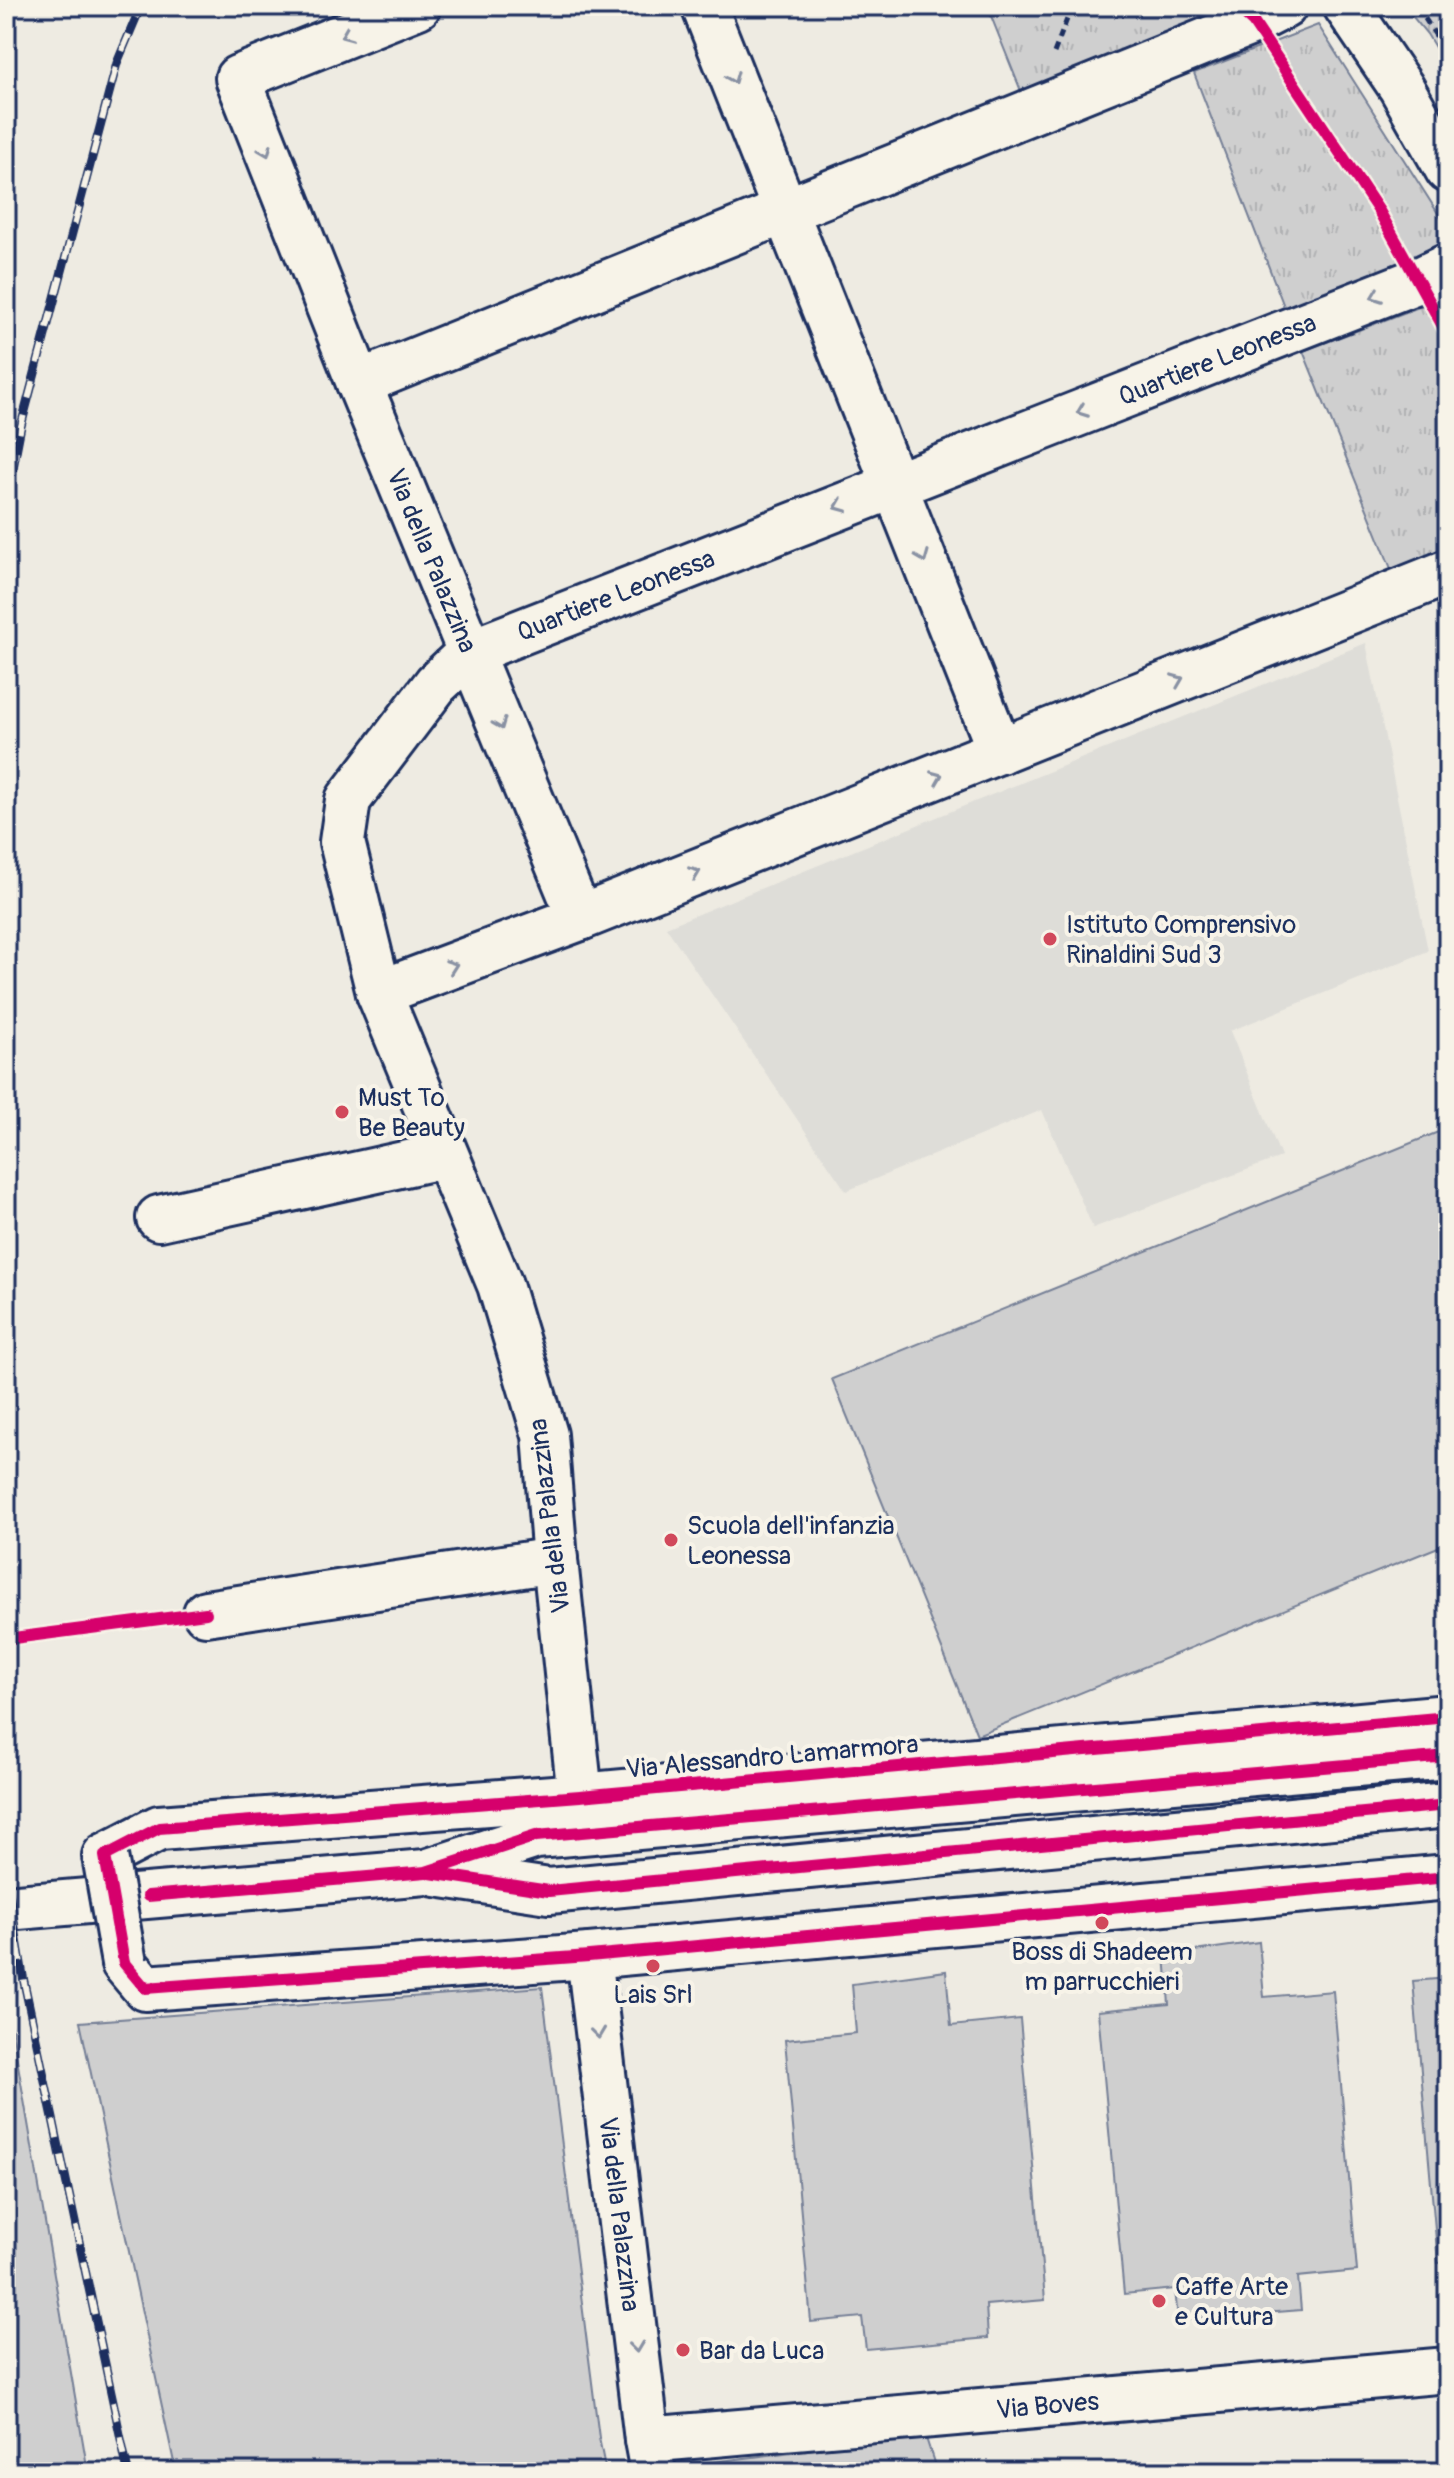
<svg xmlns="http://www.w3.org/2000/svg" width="1454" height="2478" font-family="Pangolin,sans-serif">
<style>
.built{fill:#deddd8}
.green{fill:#cfcfcf;stroke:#757f96;stroke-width:2}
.park{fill:url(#park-tufts);stroke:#757f96;stroke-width:2}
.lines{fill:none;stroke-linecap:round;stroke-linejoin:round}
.street-casing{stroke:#1b2f5e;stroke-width:50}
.secondary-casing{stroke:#1b2f5e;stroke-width:50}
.path{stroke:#1b2f5e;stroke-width:5;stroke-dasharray:8 6;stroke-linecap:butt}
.street{stroke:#f7f3e8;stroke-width:44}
.secondary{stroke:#f7f3e8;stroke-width:44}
.rail-casing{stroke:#1b2f5e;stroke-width:9}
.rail{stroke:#f7f3e8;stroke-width:6;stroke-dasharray:18;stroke-linecap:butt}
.street-bridge-casing{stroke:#1b2f5e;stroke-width:50;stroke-linecap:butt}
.street-bridge{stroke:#f7f3e8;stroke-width:44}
.cycleway-casing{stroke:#f7f3e8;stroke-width:17}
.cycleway{stroke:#d6006c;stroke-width:12}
.oneway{stroke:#8991a3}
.poi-dot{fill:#d1495b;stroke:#f7f3e8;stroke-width:3}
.labels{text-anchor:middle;stroke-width:8;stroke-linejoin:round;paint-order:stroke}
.street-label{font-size:26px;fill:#1b2f5e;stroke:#f7f3e8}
.poi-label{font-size:26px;fill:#1b2f5e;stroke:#f7f3e8;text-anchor:start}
</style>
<defs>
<pattern id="park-tufts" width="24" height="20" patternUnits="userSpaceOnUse" patternTransform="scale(2)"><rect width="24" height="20" fill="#cfcfcf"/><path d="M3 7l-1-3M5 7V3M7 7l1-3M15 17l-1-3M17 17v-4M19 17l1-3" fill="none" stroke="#b1b2b4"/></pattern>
</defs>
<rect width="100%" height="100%" fill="#eeebe2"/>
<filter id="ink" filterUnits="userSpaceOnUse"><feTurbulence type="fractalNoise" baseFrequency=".0125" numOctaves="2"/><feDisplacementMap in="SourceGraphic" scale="16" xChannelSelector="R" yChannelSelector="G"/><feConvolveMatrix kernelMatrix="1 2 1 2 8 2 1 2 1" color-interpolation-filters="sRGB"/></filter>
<g filter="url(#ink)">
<polygon class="built" points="1366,643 1428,951 1230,1031 1281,1157 1093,1228 1042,1110 846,1191 666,927"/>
<g class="green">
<polygon points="1448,1128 1448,1543 977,1735 832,1379"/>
<polygon points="1259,1942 1264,1997 1333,1991 1357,2271 1298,2277 1301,2310 1178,2320 1175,2289 1124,2294 1098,2011 1169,2004 1165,1955"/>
<polygon points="946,1971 951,2026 1020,2019 1045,2300 986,2305 988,2338 866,2349 862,2317 811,2322 785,2040 856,2033 852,1984"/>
<polygon points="1448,1978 1448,2262 1438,2263 1413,1981"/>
<polygon points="542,1987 599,2438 606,2472 176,2472 80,2022"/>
<polygon points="6,1995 88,2472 6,2472"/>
<polygon points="925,2435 937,2472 675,2472 674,2467"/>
</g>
<g class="park">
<polygon points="987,6 1230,6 1021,91"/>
<polygon points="1404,6 1448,6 1448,69 1427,34"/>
<polygon points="1318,25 1448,229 1446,244 1285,309 1194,73"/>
<polygon points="1448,296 1448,553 1394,576 1303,351"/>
</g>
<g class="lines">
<g class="street-casing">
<g id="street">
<path id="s1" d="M418,6l-180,72 121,305 221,535"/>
<polyline points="704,6 1000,751"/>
<polyline points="1346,6 1401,87 1448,170"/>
<polyline points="359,383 1253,22 1284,6"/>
<polyline points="379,993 580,918 1448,572"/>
<polyline points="159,1218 445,1155"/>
<polyline points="206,1613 555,1560"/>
<path id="s2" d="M580,1796l-25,-236 -10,-125 -45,-150 -121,-292 -37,-151 6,-42 88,-116 34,-32 949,-372 29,-14"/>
<polyline points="105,1856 159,1828 580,1796 1448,1717"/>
<path id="s3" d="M589,1956l58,484 6,32"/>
<polyline points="124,1963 145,1988 589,1956 1448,1877"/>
<path id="s4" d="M647,2440l801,-70"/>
</g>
</g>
<g class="secondary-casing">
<g id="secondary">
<polyline points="436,1874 549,1891 1448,1805"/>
<polyline points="6,1908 426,1872 536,1836 1448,1756"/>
</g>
</g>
<g class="path">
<polyline points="1417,6 1448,55"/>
<polyline points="1054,53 1072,6"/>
</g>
<use href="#street" class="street"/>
<use href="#secondary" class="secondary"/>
<g class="rail-casing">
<g id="rail">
<polyline points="6,504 21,426 117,63 141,6"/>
<polyline points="6,1873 24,1982 128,2472"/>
</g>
</g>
<use href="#rail" class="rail"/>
<g class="street-bridge-casing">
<polyline id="street-bridge" points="105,1856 124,1963"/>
</g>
<use href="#street-bridge" class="street-bridge"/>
<g class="cycleway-casing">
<g id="cycleway">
<polyline points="1235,6 1253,22 1379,211 1448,335"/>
<polyline points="6,1639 206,1613"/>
<polyline points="1448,1717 580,1796 159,1828 105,1856 124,1963 145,1988 589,1956 1448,1877"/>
<polyline points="430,1873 549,1891 1448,1805"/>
<polyline points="148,1896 426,1872 536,1836 1448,1756"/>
</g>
</g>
<use href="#cycleway" class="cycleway"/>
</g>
<defs><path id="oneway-chevron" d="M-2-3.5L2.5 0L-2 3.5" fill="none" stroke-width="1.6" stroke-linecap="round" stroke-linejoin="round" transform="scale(2)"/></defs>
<g class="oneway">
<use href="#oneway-chevron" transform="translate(346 35) rotate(158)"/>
<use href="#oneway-chevron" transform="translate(733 78) rotate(68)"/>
<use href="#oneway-chevron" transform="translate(266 151) rotate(68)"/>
<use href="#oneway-chevron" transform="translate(1376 296) rotate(159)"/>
<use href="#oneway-chevron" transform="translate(1082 411) rotate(159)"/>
<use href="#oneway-chevron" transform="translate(840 506) rotate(158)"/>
<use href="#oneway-chevron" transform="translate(923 557) rotate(68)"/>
<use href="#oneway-chevron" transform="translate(1178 680) rotate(-22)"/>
<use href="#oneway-chevron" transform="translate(500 724) rotate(68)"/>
<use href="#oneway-chevron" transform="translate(937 777) rotate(-22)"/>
<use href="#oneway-chevron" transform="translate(695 873) rotate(-22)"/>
<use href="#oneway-chevron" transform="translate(452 966) rotate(-20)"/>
<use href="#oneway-chevron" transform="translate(598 2033) rotate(83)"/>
<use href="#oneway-chevron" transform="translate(636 2347) rotate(83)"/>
</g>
</g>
<g class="poi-dot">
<circle cx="1050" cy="939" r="8"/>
<circle cx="342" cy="1112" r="8"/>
<circle cx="671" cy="1540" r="8"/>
<circle cx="1102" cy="1923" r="8"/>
<circle cx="653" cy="1966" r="8"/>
<circle cx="1159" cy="2301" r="8"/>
<circle cx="683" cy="2350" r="8"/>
</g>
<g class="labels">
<g class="street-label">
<text dy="9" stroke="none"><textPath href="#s2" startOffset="2028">Quartiere Leonessa</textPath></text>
<text dy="9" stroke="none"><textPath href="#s1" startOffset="714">Via della Palazzina</textPath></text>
<text dy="9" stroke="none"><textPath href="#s2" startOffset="1382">Quartiere Leonessa</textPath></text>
<text transform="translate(549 1516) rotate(-97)" y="9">Via della Palazzina</text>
<text transform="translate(772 1756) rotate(-5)" y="9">Via Alessandro Lamarmora</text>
<text dy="9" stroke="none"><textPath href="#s3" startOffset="260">Via della Palazzina</textPath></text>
<text dy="9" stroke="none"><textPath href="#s4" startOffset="402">Via Boves</textPath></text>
</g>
<g class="poi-label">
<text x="1066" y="933">Istituto Comprensivo<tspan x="1066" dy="30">Rinaldini Sud 3</tspan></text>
<text x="358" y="1106">Must To<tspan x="358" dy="30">Be Beauty</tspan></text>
<text x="687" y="1534">Scuola dell'infanzia<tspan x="687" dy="30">Leonessa</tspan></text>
<text x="1102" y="1960" text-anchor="middle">Boss di Shadeem<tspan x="1102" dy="30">m parrucchieri</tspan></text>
<text x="653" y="2003" text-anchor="middle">Lais Srl</text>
<text x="1175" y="2295">Caffe Arte<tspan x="1175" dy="30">e Cultura</tspan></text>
<text x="699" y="2359">Bar da Luca</text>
</g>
</g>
<rect width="1454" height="2478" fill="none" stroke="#f7f3e8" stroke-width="32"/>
<rect x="16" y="16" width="1422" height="2446" fill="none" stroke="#1b2f5e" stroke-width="3" filter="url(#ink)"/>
</svg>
